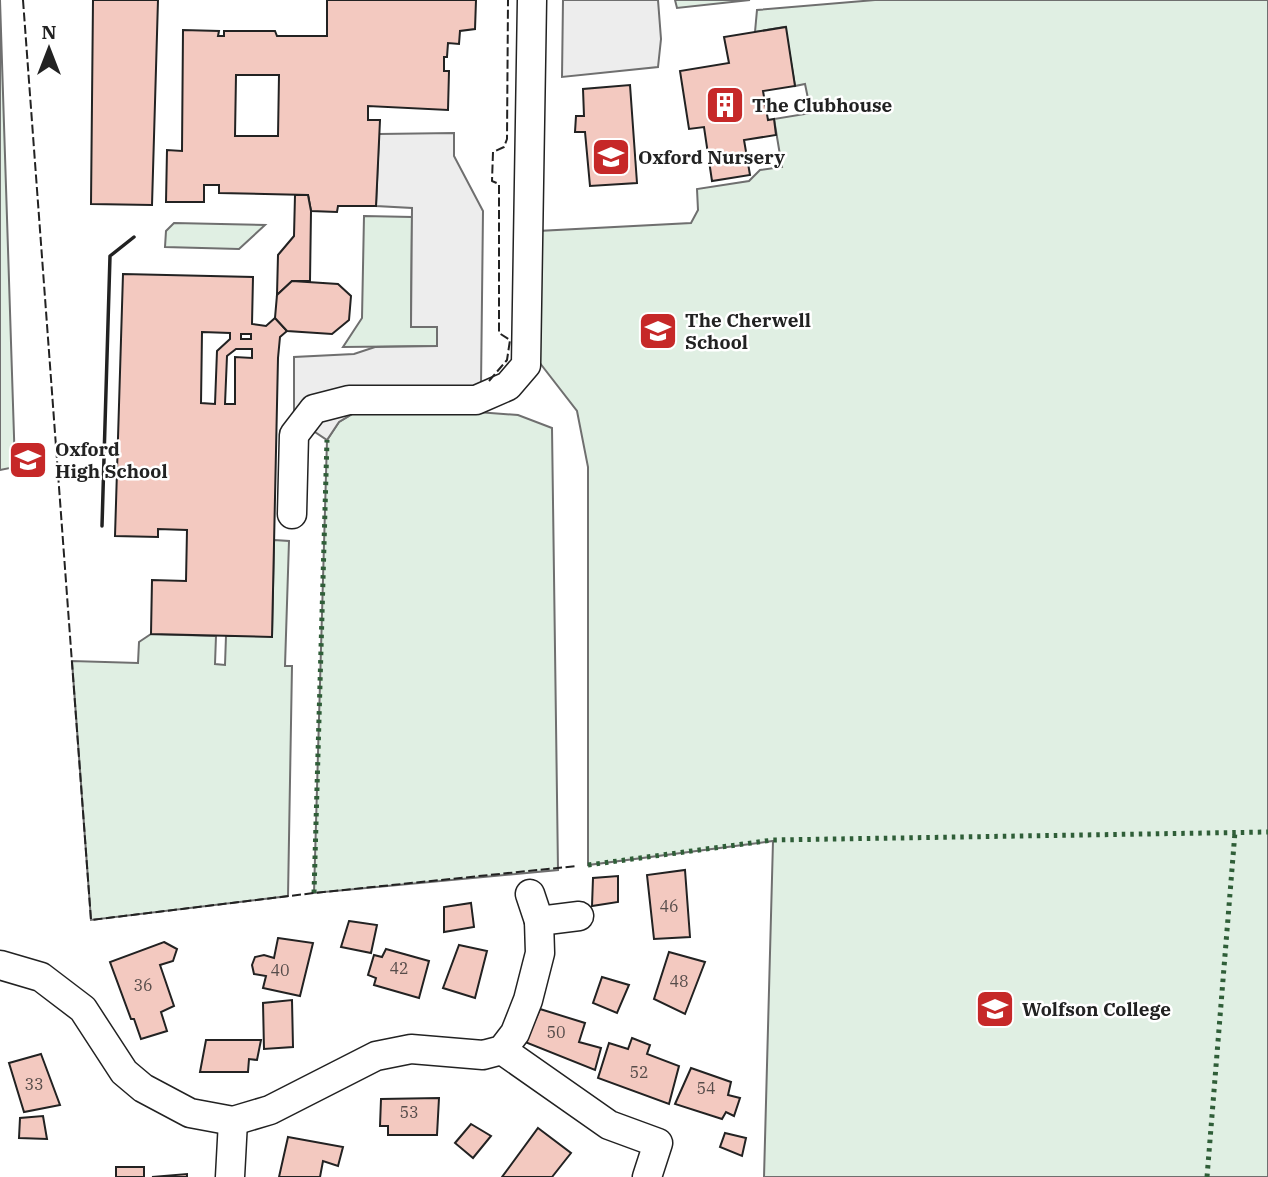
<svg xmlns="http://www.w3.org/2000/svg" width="1268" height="1177" font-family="'IBM Plex Serif',serif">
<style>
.green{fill:#e0efe3;stroke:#6f6f6f;stroke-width:2}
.parking{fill:#ededed;stroke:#6f6f6f;stroke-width:2}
.building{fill:#f3c9c0;stroke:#222;stroke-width:2;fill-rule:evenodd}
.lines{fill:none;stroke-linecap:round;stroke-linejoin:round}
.minor-casing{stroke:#222;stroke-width:31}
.minor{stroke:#fff;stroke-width:28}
.hedge{stroke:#2f5e38;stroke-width:5;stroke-dasharray:3.5 5;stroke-linecap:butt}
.fence{stroke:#222;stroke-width:2;stroke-dasharray:9 3.5;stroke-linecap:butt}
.wall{stroke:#222;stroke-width:3.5}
.labels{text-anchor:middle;stroke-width:5;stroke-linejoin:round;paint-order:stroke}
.number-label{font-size:16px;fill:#564c4a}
.poi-label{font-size:19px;font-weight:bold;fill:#222;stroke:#fff;text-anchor:start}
</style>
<rect width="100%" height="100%" fill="#fff"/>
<g class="green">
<polygon points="0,0 15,467 0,470"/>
<polygon points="675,0 750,0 677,8"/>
<polygon points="875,0 1268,0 1268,1177 764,1177 773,841 588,865 588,467 577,411 536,358 538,231 691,223 698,210 697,189 749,181 760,170 782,167 774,119 811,113 805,84 795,86 785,27 755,32 757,10"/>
<polygon points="364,216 412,217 411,326 438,327 437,346 343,347 362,318"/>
<polygon points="174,223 265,225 239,249 165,247 166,231"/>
<polygon points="359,410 464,411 518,415 552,428 558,870 314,893 327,440 339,422"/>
<polygon points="274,540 289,541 285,666 292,666 288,896 91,920 72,661 138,663 139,642 151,634 216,636 215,664 225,665 226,636 272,636"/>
</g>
<g class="parking">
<polygon points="563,0 658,0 661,39 658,67 562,77"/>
<polygon points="454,133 454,156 483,211 481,387 359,410 339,422 327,440 294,418 294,357 354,354 375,347 437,346 437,327 411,327 412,208 376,206 379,134"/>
</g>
<g class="building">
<polygon points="93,0 158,0 152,205 91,204"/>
<path d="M327,0h149l-1,29 -15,2 -1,13 -11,-1 -1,14h-3v14h5l-1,39 -80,-4v14h12l-4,86h-38l-1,6 -26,-1 -3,-16 -89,-2v-8h-15v17h-38l1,-52 15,1 1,-121 36,1 -1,5h6v-5h51l2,5h50zM236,75h43l-1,61h-43z"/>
<polygon points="786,27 795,86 763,91 768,120 774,119 776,135 744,140 750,175 712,181 704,127 689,129 680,71 729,63 724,37"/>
<polygon points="630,85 637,183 590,186 585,132 575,132 576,116 584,116 583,89"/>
<polygon points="295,195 308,195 311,211 310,281 292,281 277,295 278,255 294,236"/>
<path d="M123,274l130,3 -1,47 14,2 9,-8 12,13 -7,6 -2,21 -6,279 -121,-3 1,-54 34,1 1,-51 -29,-1v8l-43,-1zM202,332l28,1v6l-13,12 -2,53 -14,-1zM241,334h10v5h-10zM236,349h16v9l-17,-1v47h-10l2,-48z"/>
<polygon points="292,281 338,284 351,296 349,320 332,334 287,331 275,318 277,295"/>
<polygon points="685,870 690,937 654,939 647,875"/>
<polygon points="618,876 618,902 592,906 593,878"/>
<polygon points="471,903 474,927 444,932 444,907"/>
<polygon points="349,921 377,925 371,953 341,947"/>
<polygon points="278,938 313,943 300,996 263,988 266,976 254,974 252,965 255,957 264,955 274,958"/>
<polygon points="164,942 177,949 173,961 160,965 174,1006 161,1012 167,1031 141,1039 134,1019 131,1019 110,962"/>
<polygon points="459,945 487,951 475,998 443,988"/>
<polygon points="386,949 429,961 419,998 374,985 376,978 368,975 374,955 382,957"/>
<polygon points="669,952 705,962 685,1014 654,999"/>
<polygon points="602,977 629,985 617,1013 593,1003"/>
<polygon points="292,1000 293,1047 264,1049 263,1003"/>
<polygon points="540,1009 585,1023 579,1042 601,1048 595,1070 525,1042"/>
<polygon points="632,1038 650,1045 647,1054 679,1066 669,1104 598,1078 609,1043 628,1049"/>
<polygon points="206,1040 261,1040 257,1060 249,1059 248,1072 200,1072"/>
<polygon points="41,1054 60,1105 24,1112 9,1063"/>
<polygon points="691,1068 731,1082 728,1095 740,1098 734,1116 726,1112 722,1119 675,1104"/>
<polygon points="439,1098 437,1135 388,1135 388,1126 380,1126 381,1099"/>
<polygon points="43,1116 47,1139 19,1138 20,1118"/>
<polygon points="471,1124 491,1136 473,1158 455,1143"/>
<polygon points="538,1128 571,1153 552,1177 502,1177"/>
<polygon points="725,1133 746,1138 742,1156 720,1147"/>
<polygon points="288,1137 343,1147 338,1166 323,1161 320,1177 279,1177"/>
<rect x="116" y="1167" width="28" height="10"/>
<polygon points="187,1174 187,1177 152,1177"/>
</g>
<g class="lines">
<g class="minor-casing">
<g id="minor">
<polyline points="292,514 294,435 314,409 349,400 476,400 508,386 526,365 532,0"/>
<polyline points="530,894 539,921"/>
<polyline points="0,965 41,977 83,1009 124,1072 143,1088 190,1113 233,1121 270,1110 376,1056 411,1049 483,1055 502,1050 515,1033 528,1000 540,953 539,921 579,916"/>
<polyline points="502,1050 609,1125 658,1143 647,1177"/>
<polyline points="230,1177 233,1121"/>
</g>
</g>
<use href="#minor" class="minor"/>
<g class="hedge">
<polyline points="588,865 773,840 1268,832"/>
<polyline points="314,893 327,440"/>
<polyline points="1207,1177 1235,832"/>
</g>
<g class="fence">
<polyline points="23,0 91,920 314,893 577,866"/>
<polyline points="489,381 507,360 510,340 499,333 499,184 492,181 493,152 504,147 507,139 508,0"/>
</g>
<polyline class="wall" points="102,526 110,256 134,237"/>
</g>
<defs>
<g id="building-square" transform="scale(2.0125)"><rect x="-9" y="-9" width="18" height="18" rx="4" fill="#c62828" stroke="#fff"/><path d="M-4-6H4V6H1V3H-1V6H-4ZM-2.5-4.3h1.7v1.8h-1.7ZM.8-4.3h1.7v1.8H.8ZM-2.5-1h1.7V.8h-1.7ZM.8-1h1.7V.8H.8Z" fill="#fff"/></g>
<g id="school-square" transform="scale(2.0125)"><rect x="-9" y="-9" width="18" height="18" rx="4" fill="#c62828" stroke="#fff"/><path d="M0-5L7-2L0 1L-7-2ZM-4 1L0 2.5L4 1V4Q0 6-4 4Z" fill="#fff"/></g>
<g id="university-square" transform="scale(2.0125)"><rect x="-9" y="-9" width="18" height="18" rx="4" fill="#c62828" stroke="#fff"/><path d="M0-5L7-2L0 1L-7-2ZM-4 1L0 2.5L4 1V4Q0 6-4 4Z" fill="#fff"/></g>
</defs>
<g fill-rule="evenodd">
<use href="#building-square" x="725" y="105"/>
<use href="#school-square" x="611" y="157"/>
<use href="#school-square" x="658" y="331"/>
<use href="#school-square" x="28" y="460"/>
<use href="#university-square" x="995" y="1009"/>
</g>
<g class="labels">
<g class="number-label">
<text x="669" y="912">46</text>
<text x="399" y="974">42</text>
<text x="280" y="976">40</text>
<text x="679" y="987">48</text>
<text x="143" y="991">36</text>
<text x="556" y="1038">50</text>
<text x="639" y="1078">52</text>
<text x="34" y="1090">33</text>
<text x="706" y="1094">54</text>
<text x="409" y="1118">53</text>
</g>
<g class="poi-label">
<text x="752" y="112">The Clubhouse</text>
<text x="638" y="164">Oxford Nursery</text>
<text x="685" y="327">The Cherwell<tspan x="685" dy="22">School</tspan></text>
<text x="55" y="456">Oxford<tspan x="55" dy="22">High School</tspan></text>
<text x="1022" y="1016">Wolfson College</text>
</g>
</g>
<g transform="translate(49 49)" stroke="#ffffff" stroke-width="5" paint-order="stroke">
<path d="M0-5L12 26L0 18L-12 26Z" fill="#222222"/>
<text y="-10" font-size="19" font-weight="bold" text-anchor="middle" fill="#222222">N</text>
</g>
</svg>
